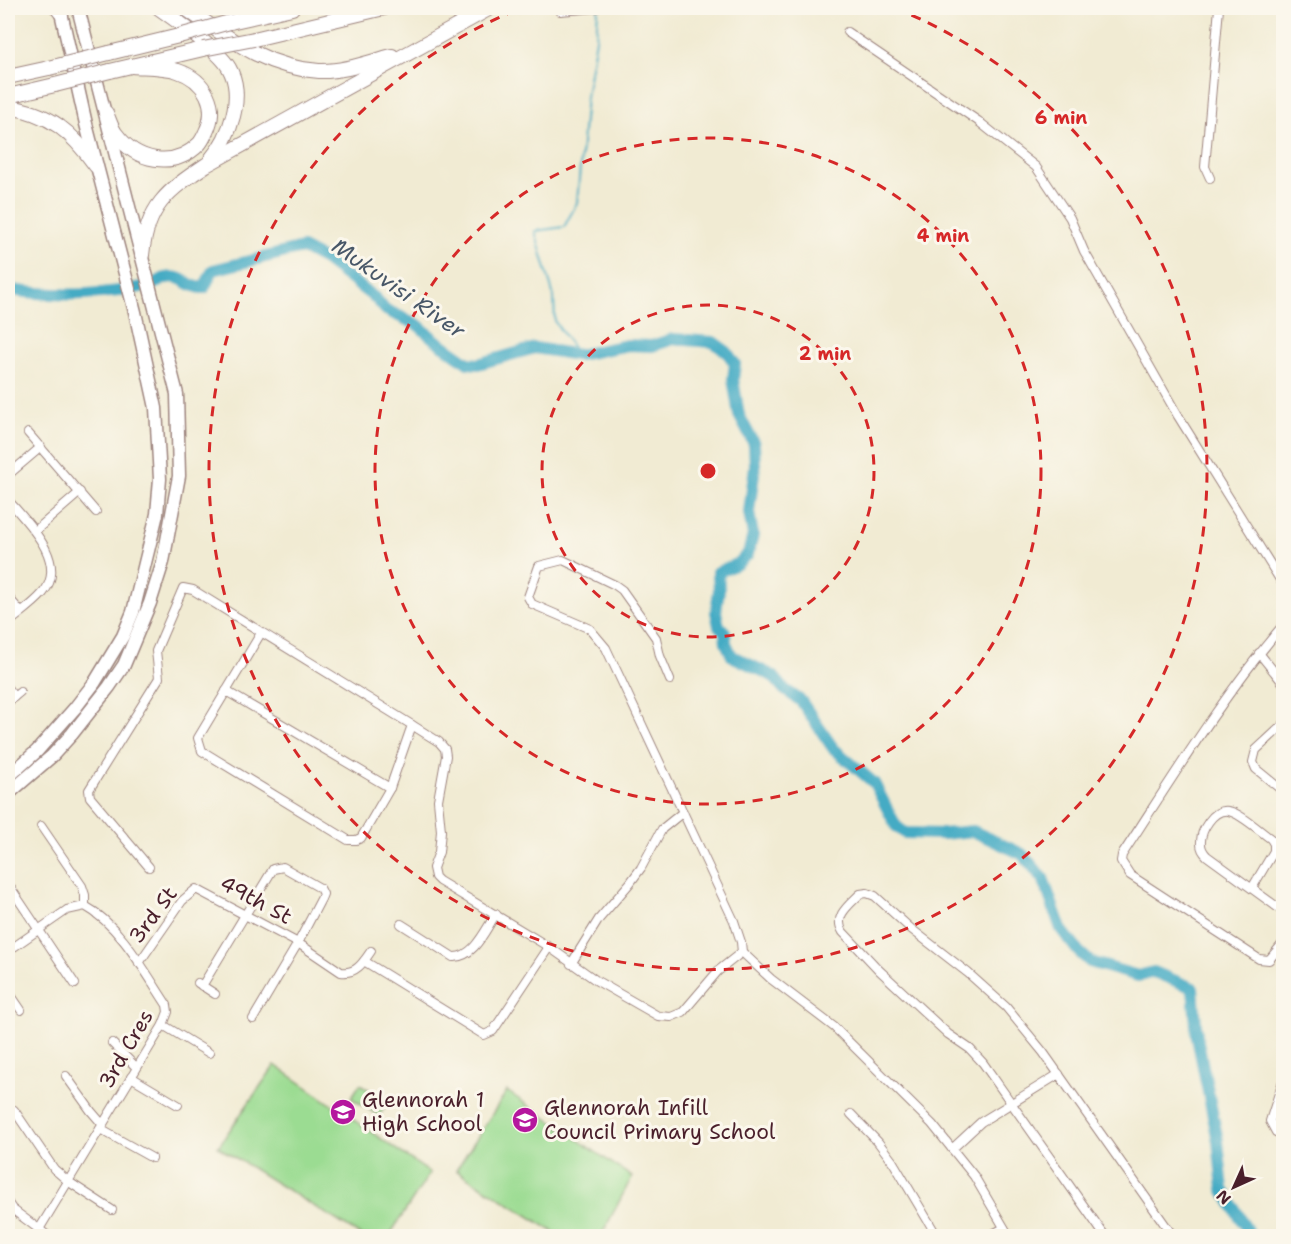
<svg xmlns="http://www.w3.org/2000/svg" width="1291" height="1244" font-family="'Shantell Sans',sans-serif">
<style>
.green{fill:#9bdc92;stroke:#727e5e;stroke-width:1.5}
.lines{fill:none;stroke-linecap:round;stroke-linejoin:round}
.stream{stroke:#45abc4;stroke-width:2}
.river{stroke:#45abc4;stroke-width:12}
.street-casing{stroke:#9e857f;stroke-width:10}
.primary-casing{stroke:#9e857f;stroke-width:15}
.highway-casing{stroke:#9e857f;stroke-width:16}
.street{stroke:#fff;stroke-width:8}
.primary{stroke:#fff;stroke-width:12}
.highway{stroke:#fff;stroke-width:14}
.highway-bridge-casing{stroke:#9e857f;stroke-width:16;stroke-linecap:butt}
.highway-bridge{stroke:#fff;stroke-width:14}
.ring{fill:none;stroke:#d62828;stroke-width:3;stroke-dasharray:10 8}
.labels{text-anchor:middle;stroke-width:6;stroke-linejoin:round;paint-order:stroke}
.street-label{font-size:21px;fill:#4a1f2b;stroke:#fbf7ec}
.poi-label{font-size:21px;fill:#4a1f2b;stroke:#fbf7ec;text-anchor:start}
.water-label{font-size:22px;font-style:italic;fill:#485768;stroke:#fbf7ec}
.centre{fill:#d62828;stroke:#fbf7ec;stroke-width:3}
.ring-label{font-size:18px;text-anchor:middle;font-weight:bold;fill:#d62828;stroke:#fbf7ec;stroke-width:6;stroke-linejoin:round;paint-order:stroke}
</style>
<rect width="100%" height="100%" fill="#fbf7ec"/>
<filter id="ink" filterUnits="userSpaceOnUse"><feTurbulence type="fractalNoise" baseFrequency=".0167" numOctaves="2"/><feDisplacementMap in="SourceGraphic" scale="12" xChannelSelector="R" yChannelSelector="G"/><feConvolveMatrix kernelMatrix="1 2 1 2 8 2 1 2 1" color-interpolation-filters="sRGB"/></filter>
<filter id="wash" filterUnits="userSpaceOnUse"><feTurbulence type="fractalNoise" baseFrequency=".008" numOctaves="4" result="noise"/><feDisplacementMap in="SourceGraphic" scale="24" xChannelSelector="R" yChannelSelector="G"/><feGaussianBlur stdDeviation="1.35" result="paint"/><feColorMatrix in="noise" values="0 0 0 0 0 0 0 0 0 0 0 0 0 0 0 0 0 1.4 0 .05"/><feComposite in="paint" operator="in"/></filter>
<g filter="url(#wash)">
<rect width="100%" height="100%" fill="#f1ebd3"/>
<g class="green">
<polygon points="275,1065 430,1173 389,1236 362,1236 218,1147"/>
<polygon points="360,1084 388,1102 379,1116 351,1098"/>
<polygon points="507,1091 632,1177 601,1236 560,1236 456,1170"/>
</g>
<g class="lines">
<polyline class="stream" points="578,355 555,322 554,297 535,231 564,227 577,203 586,96 596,39 598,10"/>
<path class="river" d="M8,288l4,2c45,7 97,6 141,-6 5,-1 8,-5 13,-6 17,-4 21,10 38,10l9,-18 89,-22 23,12 50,38 11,12 32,15 16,14 34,24 10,1 57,-16 43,7 50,-10 24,1 21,-7 40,3 14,10 8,12 -2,15 6,36 15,29 1,22 -6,46 4,23 -5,19 -11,10 -19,8 1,18 -3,22 3,14 6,6 1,11 6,13 41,20 11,13 17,12 32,47 41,35 22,43 9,7 38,1 30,-3 49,23 21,24 18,51 17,22 12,11 48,14 16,-4 39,16 4,49 21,104 5,48 28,47"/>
</g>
</g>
<g filter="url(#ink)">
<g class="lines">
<g class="street-casing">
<g id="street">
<polyline points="560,8 560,11 597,8"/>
<polyline points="847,32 978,121 1036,167 1070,218 1084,251 1178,416 1284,586"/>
<polyline points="1210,178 1205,167 1219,8"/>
<polyline points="28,433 96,512"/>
<polyline points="8,475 41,447"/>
<path d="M8,500c19,22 61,62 35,93 -9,11 -24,21 -35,30"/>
<polyline points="35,531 80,492"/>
<polyline points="8,597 21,612"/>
<path d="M1284,624c-61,71 -111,153 -162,231l-1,6 9,14 129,84 10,1 15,-18"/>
<polyline points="1259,653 1284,684"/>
<polyline points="670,680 660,656 656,638 622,590 615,585 563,560 539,566 528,597 532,604 590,629 606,648 734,921 741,942 742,952 771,979 834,1027 932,1124 974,1176 1009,1236"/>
<polyline points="8,689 14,697"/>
<polyline points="226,691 390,788"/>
<polyline points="8,702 20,692"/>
<polyline points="1284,724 1256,750 1253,762 1256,769 1284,792"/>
<polyline points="412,725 439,742 445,749 446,756 438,800 441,831 439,852 433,868 435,877 439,881 549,947 597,981 658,1016 671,1017 683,1012 718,971 742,952"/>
<polyline points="41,826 82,886 85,895 85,906"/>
<polyline points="149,867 90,797 89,790 159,678 156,651 183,588 193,590 412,725 390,788 361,838 356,840 348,840 202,751 198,738 261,633"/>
<polyline points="8,884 75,984"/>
<path d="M1252,888l22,-37v-7l-3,-5c-10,-7 -32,-27 -43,-28 -15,-2 -28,20 -27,33 0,5 3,9 6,12l77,56"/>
<path d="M401,924l52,33c21,1 32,-27 43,-43"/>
<path d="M8,951l59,-41 18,-4c35,19 60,66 82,99l1,7 -5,13 -128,211"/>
<polyline points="364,961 484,1035 493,1031 549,947"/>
<path d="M139,963l43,-62 14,-12 102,54 43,29c15,2 22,-9 30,-21"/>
<polyline points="571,964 599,919 630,883 641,868 662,829 683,812"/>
<polyline points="198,983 215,994"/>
<polyline points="202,986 273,869 283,867 320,888 323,894 321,899 298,943 253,1019"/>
<polyline points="8,991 21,1010"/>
<polyline points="163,1025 209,1053"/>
<polyline points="112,1043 136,1067"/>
<polyline points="66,1076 91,1111 103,1125"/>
<polyline points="131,1077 178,1105"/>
<polyline points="1284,1078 1270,1121 1276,1132 1284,1136"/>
<polyline points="14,1110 54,1169 69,1182 112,1210"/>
<polyline points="851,1114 878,1142 893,1162 937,1236"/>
<polyline points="100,1129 152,1158"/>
<polyline points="952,1149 981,1122 1059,1074"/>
<polyline points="8,1203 12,1209 48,1236"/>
<polyline points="989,1236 1004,1228"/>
<path d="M1105,1236l-122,-173 -13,-14 -22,-15 -69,-64 -36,-38c-10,-16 6,-27 17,-38l7,-1 8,3 35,32 58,45 38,34 37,45 130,184"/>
</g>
</g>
<g class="primary-casing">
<g id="primary">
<polyline points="8,777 37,751 75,708 95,682 123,636 133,612 157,514 160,479 156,408 135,312 86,124 60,8"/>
<polyline points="8,794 52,756 72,734 109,687 124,665 150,603 163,562 179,476 177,394 78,8"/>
</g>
</g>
<g class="highway-casing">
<g id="highway">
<polyline points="57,8 61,13"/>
<path d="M159,8c17,12 61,43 70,60 16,28 1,69 -18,91"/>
<path d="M185,8c42,29 80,60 134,63 24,1 50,-9 73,-15"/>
<polyline points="230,22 292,8"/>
<polyline points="254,39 384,8"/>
<polyline points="109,53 179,36"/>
<polyline points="110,71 203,49"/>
<polyline points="8,77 49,68"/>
<polyline points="8,96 55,85"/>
<path d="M8,107c42,6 64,25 88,59"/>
<path d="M106,113c3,6 5,15 10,21 20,27 57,36 83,10 3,-3 5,-8 7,-12 13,-26 -1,-52 -28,-61 -15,-5 -30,-4 -46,-5"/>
<path d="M142,255c5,-49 25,-64 64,-90l284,-157"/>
</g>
</g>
<use href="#street" class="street"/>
<use href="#primary" class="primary"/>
<use href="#highway" class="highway"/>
<g class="highway-bridge-casing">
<g id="highway-bridge">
<polyline points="179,36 230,22"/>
<polyline points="203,49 254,39"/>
<polyline points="49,68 109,53"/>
<polyline points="55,85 110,71"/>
</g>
</g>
<use href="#highway-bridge" class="highway-bridge"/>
</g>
</g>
<g class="ring">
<circle cx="708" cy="471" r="166"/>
<circle cx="708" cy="471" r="333"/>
<path d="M895 8A499 499 0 1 1 521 8"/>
</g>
<defs>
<g id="school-disc" transform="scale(1.35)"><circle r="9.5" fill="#b5179e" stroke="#fbf7ec"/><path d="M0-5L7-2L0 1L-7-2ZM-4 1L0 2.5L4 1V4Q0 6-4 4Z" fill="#fff"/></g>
</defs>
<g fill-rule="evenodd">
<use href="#school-disc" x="343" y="1112"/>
<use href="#school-disc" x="525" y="1120"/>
</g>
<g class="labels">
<g class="street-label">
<text transform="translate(256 900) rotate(28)" y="7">49th St</text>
<text transform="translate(153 915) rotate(-53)" y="7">3rd St</text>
<text transform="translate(126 1049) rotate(-60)" y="7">3rd Cres</text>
</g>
<g class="poi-label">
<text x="362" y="1107">Glennorah 1<tspan x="362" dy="24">High School</tspan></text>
<text x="544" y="1115">Glennorah Infill<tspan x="544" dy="24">Council Primary School</tspan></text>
</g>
<g class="water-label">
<text transform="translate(399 288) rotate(35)" y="8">Mukuvisi River</text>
</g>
</g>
<circle cx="708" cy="471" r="9" class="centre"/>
<g class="ring-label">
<text x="1061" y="124">6 min</text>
<text x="943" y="242">4 min</text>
<text x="825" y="360">2 min</text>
</g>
<rect width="1291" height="1244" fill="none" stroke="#fbf7ec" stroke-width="30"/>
<g transform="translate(1234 1187) rotate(225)" stroke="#fbf7ec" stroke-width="4.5" paint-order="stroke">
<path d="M0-4.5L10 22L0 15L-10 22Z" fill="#4a1f2b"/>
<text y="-9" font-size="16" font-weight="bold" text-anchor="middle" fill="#4a1f2b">N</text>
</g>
</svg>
